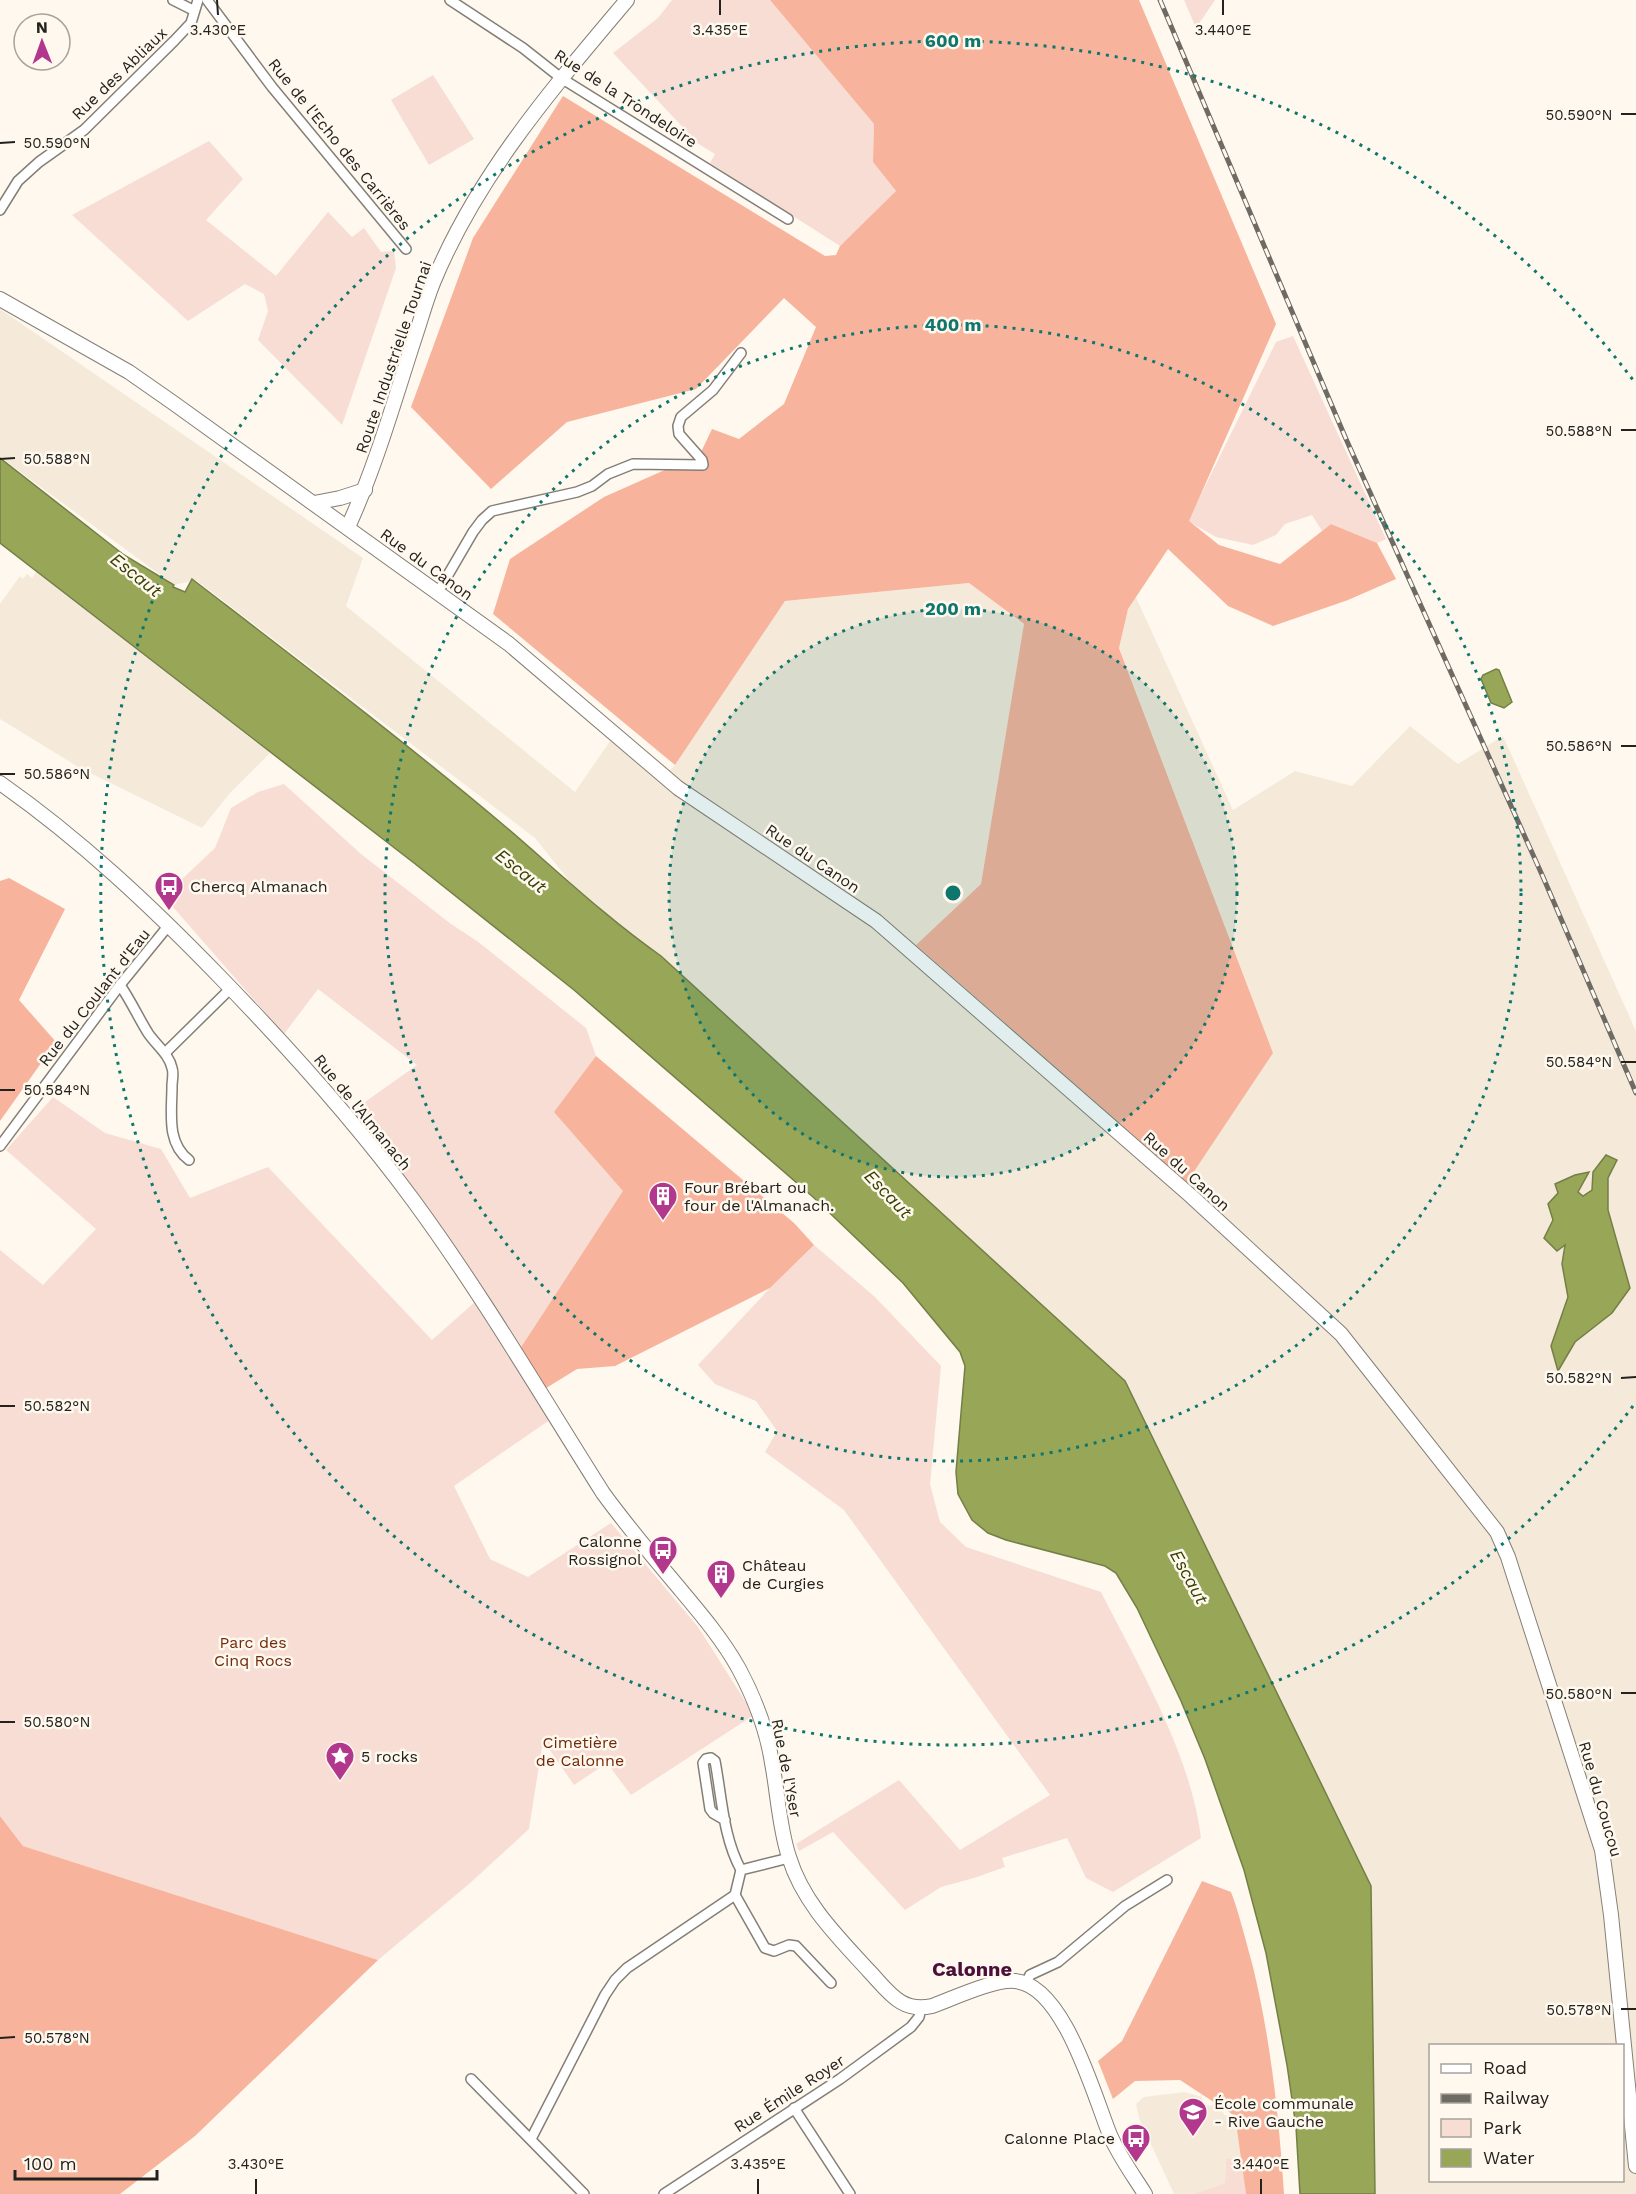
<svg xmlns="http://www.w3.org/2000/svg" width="1636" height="2194" font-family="'Work Sans',sans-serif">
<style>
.built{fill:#f5eada;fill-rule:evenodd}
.green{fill:#f7ddd4}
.forest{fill:#f7b39b}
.water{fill:#97a757;stroke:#747f46;stroke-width:1.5}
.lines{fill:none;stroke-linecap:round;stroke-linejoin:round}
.street-casing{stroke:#847f76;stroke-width:12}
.secondary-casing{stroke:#847f76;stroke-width:16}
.street{stroke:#fff;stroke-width:9}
.secondary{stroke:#fff;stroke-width:14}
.rail-casing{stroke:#6e6a64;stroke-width:5}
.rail{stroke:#fef8ee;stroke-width:3;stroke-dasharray:9;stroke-linecap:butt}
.ticks{fill:none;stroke:#24221e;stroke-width:2}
.ring{fill:none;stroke:#0f766e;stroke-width:3;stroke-dasharray:3 6}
.labels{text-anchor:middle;stroke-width:5;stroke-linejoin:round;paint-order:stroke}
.street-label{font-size:16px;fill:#24221e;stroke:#fef8ee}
.poi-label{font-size:16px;fill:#24221e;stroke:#fef8ee;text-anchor:start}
.park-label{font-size:16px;fill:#722a0b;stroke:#fef8ee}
.water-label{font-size:18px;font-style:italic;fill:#364000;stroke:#fef8ee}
.quarter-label{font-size:20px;font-weight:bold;fill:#4a1039;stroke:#fef8ee}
.ticks-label{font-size:15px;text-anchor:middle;fill:#24221e;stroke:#fef8ee;stroke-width:5;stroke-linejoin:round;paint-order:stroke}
.centre{fill:#0f766e;stroke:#fef8ee;stroke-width:3}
.ring-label{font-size:18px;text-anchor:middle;font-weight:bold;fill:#0f766e;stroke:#fef8ee;stroke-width:5;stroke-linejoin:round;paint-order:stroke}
</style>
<rect width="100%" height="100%" fill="#fef8ee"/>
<g class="built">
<path d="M0,309l363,249 -17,48 229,186 35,-51 50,40 15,-16 110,-164 184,-18 55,42 -43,259 -65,61 357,108 -154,-406 9,-38 7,-14 98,215 62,-39 57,15 58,-60 48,38 45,-28 133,295v1163h-261l-4,-308 -246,-505 -464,-425 -30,-21 -60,-52 -36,-45 -339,-258 -22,5 -174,-128zM1430,2046h192v134h-192z"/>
<polygon points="36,572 270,753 230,793 202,828 80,768 0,719 0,604 20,576 23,579 27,574 32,578"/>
<polygon points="1184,2092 1202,2097 1203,2105 1221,2106 1224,2115 1235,2116 1241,2159 1226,2159 1225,2183 1193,2194 1174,2194 1139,2118 1136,2104 1144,2097"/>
</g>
<g class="green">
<polygon points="672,0 770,0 874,124 873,162 896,191 840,246 710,163 715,154 689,138 691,136 613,53 658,18"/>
<polygon points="1184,0 1215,0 1196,28"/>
<polygon points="433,75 474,139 429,165 391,100"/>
<polygon points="209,141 243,179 206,220 276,276 328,212 352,237 364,228 381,252 394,251 396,268 342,425 258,340 268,311 264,294 245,284 188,321 72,215"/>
<polygon points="1293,336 1386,539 1377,543 1331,524 1322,531 1312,515 1285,524 1276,535 1253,545 1216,537 1188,521 1276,342"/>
<polygon points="284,784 361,854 451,924 477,941 586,1028 596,1056 555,1112 624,1191 516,1355 351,1112 417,1065 318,989 284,1034 173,907 160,900 215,848 231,808 258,792"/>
<polygon points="53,1097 105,1133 161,1149 190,1198 268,1167 432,1340 475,1302 554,1417 454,1486 490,1559 528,1577 611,1523 698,1627 754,1715 631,1795 607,1763 574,1785 543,1740 529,1829 469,1884 378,1960 23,1846 0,1816 0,1250 43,1285 96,1229 6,1150"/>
<path d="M814,1245l61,52 66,69 -11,118 10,38 26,25 135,45c38,75 90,162 100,246l-88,54 -27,-14 -19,-40 -65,20 3,9 -31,11 -33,9 -36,23 -72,-78 -34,19 -3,-7 103,-64 61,70 90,-55 -206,-285 -79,-58 12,-21 -21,-30 -41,-17 -17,-19 72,-77z"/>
<polygon points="1226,2159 1241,2159 1246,2194 1193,2194 1225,2183"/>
</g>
<g class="forest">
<polygon points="770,0 1139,0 1276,324 1189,521 1219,545 1280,564 1331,524 1377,543 1396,579 1348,600 1273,626 1228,606 1168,549 1128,609 1119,648 1273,1053 1187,1182 916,945 981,884 1024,624 969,583 785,601 675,765 493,614 510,559 604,497 676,465 703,465 702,450 712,429 739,439 784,404 816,327 784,298 696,389 567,422 491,489 411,407 473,238 563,96 825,256 836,255 840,246 896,191 873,162 874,124"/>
<polygon points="9,878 65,909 19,1000 56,1042 0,1121 0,881"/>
<polygon points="596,1056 794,1223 814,1245 770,1288 615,1366 577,1369 543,1390 516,1355 623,1191 554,1112"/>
<polygon points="0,1816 23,1846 378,1960 195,2136 120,2194 0,2194"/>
<path d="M1202,1881l29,11c9,24 15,50 22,75 18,75 26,150 31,227h-38l-11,-78 -55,-36 -45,1 -22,18 -15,-38 24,-20z"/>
</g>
<g class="water">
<path d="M0,458l124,97 50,30 -1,2 12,5 7,-13c104,80 208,159 308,243 53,45 104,94 161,134l464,425 246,505 4,308h-75l-4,-67 -9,-62 -21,-112 -22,-83 -39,-111 -24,-58 -44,-93 -21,-35 -11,-7 -99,-26 -18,-7 -16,-13 -14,-26 -2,-22 9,-106 -5,-14 -57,-69 -90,-86 -239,-207 -160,-127 -414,-320z"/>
<polygon points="1496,669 1499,670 1512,702 1504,708 1491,703 1481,679 1483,675"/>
<polygon points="1606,1155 1617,1160 1608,1178 1608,1210 1630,1288 1612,1313 1575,1342 1558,1371 1551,1346 1568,1297 1562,1264 1565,1245 1557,1251 1544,1238 1553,1220 1548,1204 1558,1193 1555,1184 1575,1175 1589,1172 1578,1192 1583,1196 1592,1190 1593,1172"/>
</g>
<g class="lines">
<g class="street-casing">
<g id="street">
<polyline points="173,0 193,10"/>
<polyline points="207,0 272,87 406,249"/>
<polyline points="450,0 523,48 561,78 788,219"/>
<polyline points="0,210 18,181 39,162 84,130 174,41 191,23 198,0"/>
<polyline points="438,592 473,532 482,520 492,511 577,492 592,486 608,474 633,464 703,465 702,460 679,434 678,426 681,417 713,390 741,353"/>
<path d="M120,985c11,16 18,32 28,48 8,12 21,21 24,35 2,5 0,13 0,18 0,26 -6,57 17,74"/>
<polyline points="165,1053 231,988"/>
<polyline points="0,1146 120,985 169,925"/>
<path d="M725,1820l-12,-7 -3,-4 -7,-46 3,-4 5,-1 4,3c7,37 8,76 26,109"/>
<polyline points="735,1895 765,1948 774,1951 789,1945 796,1946 831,1983"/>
<polyline points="1026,1983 1030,1975 1058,1962 1125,1906 1167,1880"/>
<polyline points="471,2079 584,2194"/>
<polyline points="794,2108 850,2194"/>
<polyline points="531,2139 605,1995 615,1980 627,1968 735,1895 741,1870 789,1858"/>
<polyline points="664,2194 840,2079 911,2027 919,2017 921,2008"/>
</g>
</g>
<g class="secondary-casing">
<g id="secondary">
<polyline points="0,299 129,372 172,402 509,644 678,788 876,921 1191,1196 1341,1334 1497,1532 1508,1557 1602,1850 1611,1915 1636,2166"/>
<polyline points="314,503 340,498 365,490"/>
<path d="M348,527c27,-59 45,-122 65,-184 7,-20 12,-40 20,-60 44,-108 120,-195 194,-283"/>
<path d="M0,783c80,56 151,123 219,193 69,71 135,144 194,224 69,94 128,195 190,293 24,33 50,64 77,96 21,25 43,51 59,80 16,30 28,61 33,94 6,31 7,64 17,94 14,46 49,80 80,114 20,21 32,42 63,35 22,-8 62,-27 83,-25 49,4 79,115 95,154 9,21 23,40 35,59"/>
</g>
</g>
<use href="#street" class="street"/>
<use href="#secondary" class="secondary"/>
<g class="rail-casing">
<polyline id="rail" points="1160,0 1346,439 1543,877 1636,1093"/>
</g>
<use href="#rail" class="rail"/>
</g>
<path class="ticks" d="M217,0l1,15M720,0v15M1223,0v15M1621,114h15M0,143l15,-1M1621,430h15M0,459l15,-1M1621,746h15M0,774h15M1621,1062h15M0,1090h15M1621,1378l15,-1M0,1406h15M1621,1693h15M0,1722h15M1621,2009h15M0,2038l15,-1M256,2179v15M758,2179v15M1261,2179v15"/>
<circle cx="953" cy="893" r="284" fill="#0f766e" fill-opacity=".12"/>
<g class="ring">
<circle cx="953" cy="893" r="284"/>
<circle cx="953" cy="893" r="568"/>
<path d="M1633 1406A852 852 0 1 1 1633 380"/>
</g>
<defs>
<g id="bus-pin" transform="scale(1.5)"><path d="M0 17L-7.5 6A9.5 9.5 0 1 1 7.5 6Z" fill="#b1388d" stroke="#fef8ee"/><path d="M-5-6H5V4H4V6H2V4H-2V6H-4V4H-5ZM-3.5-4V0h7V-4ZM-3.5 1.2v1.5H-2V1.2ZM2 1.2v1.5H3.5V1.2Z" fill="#fff"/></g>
<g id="building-pin" transform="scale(1.5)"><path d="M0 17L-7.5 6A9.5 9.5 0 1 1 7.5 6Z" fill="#b1388d" stroke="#fef8ee"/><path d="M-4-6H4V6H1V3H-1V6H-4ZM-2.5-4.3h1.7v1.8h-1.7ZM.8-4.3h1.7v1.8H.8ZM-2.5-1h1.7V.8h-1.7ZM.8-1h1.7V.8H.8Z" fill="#fff"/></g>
<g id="sight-pin" transform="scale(1.5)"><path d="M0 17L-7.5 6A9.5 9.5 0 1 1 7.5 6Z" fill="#b1388d" stroke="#fef8ee"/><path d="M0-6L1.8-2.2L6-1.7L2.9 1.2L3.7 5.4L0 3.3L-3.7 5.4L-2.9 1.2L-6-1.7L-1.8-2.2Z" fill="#fff"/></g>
<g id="school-pin" transform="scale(1.5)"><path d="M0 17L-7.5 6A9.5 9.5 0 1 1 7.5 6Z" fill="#b1388d" stroke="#fef8ee"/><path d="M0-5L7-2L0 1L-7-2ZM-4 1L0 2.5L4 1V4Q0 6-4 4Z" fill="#fff"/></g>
</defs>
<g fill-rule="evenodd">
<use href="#bus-pin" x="169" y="886"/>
<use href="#building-pin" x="663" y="1196"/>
<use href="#bus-pin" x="663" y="1550"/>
<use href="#building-pin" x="721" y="1574"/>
<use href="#sight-pin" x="340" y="1756"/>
<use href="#school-pin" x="1193" y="2112"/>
<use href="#bus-pin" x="1136" y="2138"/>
</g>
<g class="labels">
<g class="street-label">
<text transform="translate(119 73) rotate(-44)" y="6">Rue des Abliaux</text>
<text transform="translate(626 98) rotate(33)" y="6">Rue de la Trondeloire</text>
<text transform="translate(340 144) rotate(51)" y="6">Rue de l'Echo des Carrières</text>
<text transform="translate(393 357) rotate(-71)" y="6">Route Industrielle Tournai</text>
<text transform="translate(427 564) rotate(36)" y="6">Rue du Canon</text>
<text transform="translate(813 858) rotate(34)" y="6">Rue du Canon</text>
<text transform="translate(94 997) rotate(-52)" y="6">Rue du Coulant d'Eau</text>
<text transform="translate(363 1112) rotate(51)" y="6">Rue de l'Almanach</text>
<text transform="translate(1187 1171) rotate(42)" y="6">Rue du Canon</text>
<text transform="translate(787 1768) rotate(79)" y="6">Rue de l'Yser</text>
<text transform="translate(1601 1799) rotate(74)" y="6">Rue du Coucou</text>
<text transform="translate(789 2093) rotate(-33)" y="6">Rue Émile Royer</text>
</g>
<g class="poi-label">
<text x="190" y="892">Chercq Almanach</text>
<text x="684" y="1193">Four Brébart ou<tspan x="684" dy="18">four de l'Almanach.</tspan></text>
<text x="642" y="1547" text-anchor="end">Calonne<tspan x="642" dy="18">Rossignol</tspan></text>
<text x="742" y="1571">Château<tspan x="742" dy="18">de Curgies</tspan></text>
<text x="361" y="1762">5 rocks</text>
<text x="1214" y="2109">École communale<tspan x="1214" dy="18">- Rive Gauche</tspan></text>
<text x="1115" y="2144" text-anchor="end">Calonne Place</text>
</g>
<g class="park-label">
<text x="253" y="1648">Parc des<tspan x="253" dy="18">Cinq Rocs</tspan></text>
<text x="580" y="1748">Cimetière<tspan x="580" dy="18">de Calonne</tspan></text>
</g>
<g class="water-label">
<text transform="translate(136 575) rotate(38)" y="6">Escaut</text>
<text transform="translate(521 871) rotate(38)" y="6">Escaut</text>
<text transform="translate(888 1194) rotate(46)" y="6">Escaut</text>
<text transform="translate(1189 1577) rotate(61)" y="6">Escaut</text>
</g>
<g class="quarter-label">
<text x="972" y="1976">Calonne</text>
</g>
</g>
<g class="ticks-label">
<text x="218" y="35">3.430°E</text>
<text x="720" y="35">3.435°E</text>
<text x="1223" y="35">3.440°E</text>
<text x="1579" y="120">50.590°N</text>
<text x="57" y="148">50.590°N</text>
<text x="1579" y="436">50.588°N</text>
<text x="57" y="464">50.588°N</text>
<text x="1579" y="751">50.586°N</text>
<text x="57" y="779">50.586°N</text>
<text x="1579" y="1067">50.584°N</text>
<text x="57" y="1095">50.584°N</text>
<text x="1579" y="1383">50.582°N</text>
<text x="57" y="1411">50.582°N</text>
<text x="1579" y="1699">50.580°N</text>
<text x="57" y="1727">50.580°N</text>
<text x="1579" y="2015">50.578°N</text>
<text x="57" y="2043">50.578°N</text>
<text x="256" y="2169">3.430°E</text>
<text x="758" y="2169">3.435°E</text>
<text x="1261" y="2169">3.440°E</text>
</g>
<circle cx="953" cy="893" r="9" class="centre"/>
<g class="ring-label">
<text x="953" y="47">600 m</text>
<text x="953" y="331">400 m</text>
<text x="953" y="615">200 m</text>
</g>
<rect x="1429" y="2044" width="195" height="138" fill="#fef8ee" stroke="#a7a29b" stroke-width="1.5"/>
<rect x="1441" y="2064" width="30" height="9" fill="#ffffff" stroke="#a7a29b" stroke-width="1.5"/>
<text x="1483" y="2074" font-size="18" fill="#24221e">Road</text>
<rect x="1441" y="2094" width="30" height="9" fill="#6e6a64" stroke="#a7a29b" stroke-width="1.5"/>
<text x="1483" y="2104" font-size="18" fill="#24221e">Railway</text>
<rect x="1441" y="2119" width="30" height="18" fill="#f7ddd4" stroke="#a7a29b" stroke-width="1.5"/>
<text x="1483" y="2134" font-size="18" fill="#24221e">Park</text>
<rect x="1441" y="2149" width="30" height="18" fill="#97a757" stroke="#a7a29b" stroke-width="1.5"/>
<text x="1483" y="2164" font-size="18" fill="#24221e">Water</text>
<g transform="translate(42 42) rotate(359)"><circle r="28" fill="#fef8ee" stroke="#a7a29b" stroke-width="1.5"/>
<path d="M0-4.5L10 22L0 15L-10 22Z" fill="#b1388d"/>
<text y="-9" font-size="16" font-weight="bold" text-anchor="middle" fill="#24221e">N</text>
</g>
<path d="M15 2170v9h142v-9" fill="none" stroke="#24221e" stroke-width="3"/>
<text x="24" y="2170" font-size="18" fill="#24221e" stroke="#fef8ee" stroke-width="4.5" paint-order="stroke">100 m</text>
</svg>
